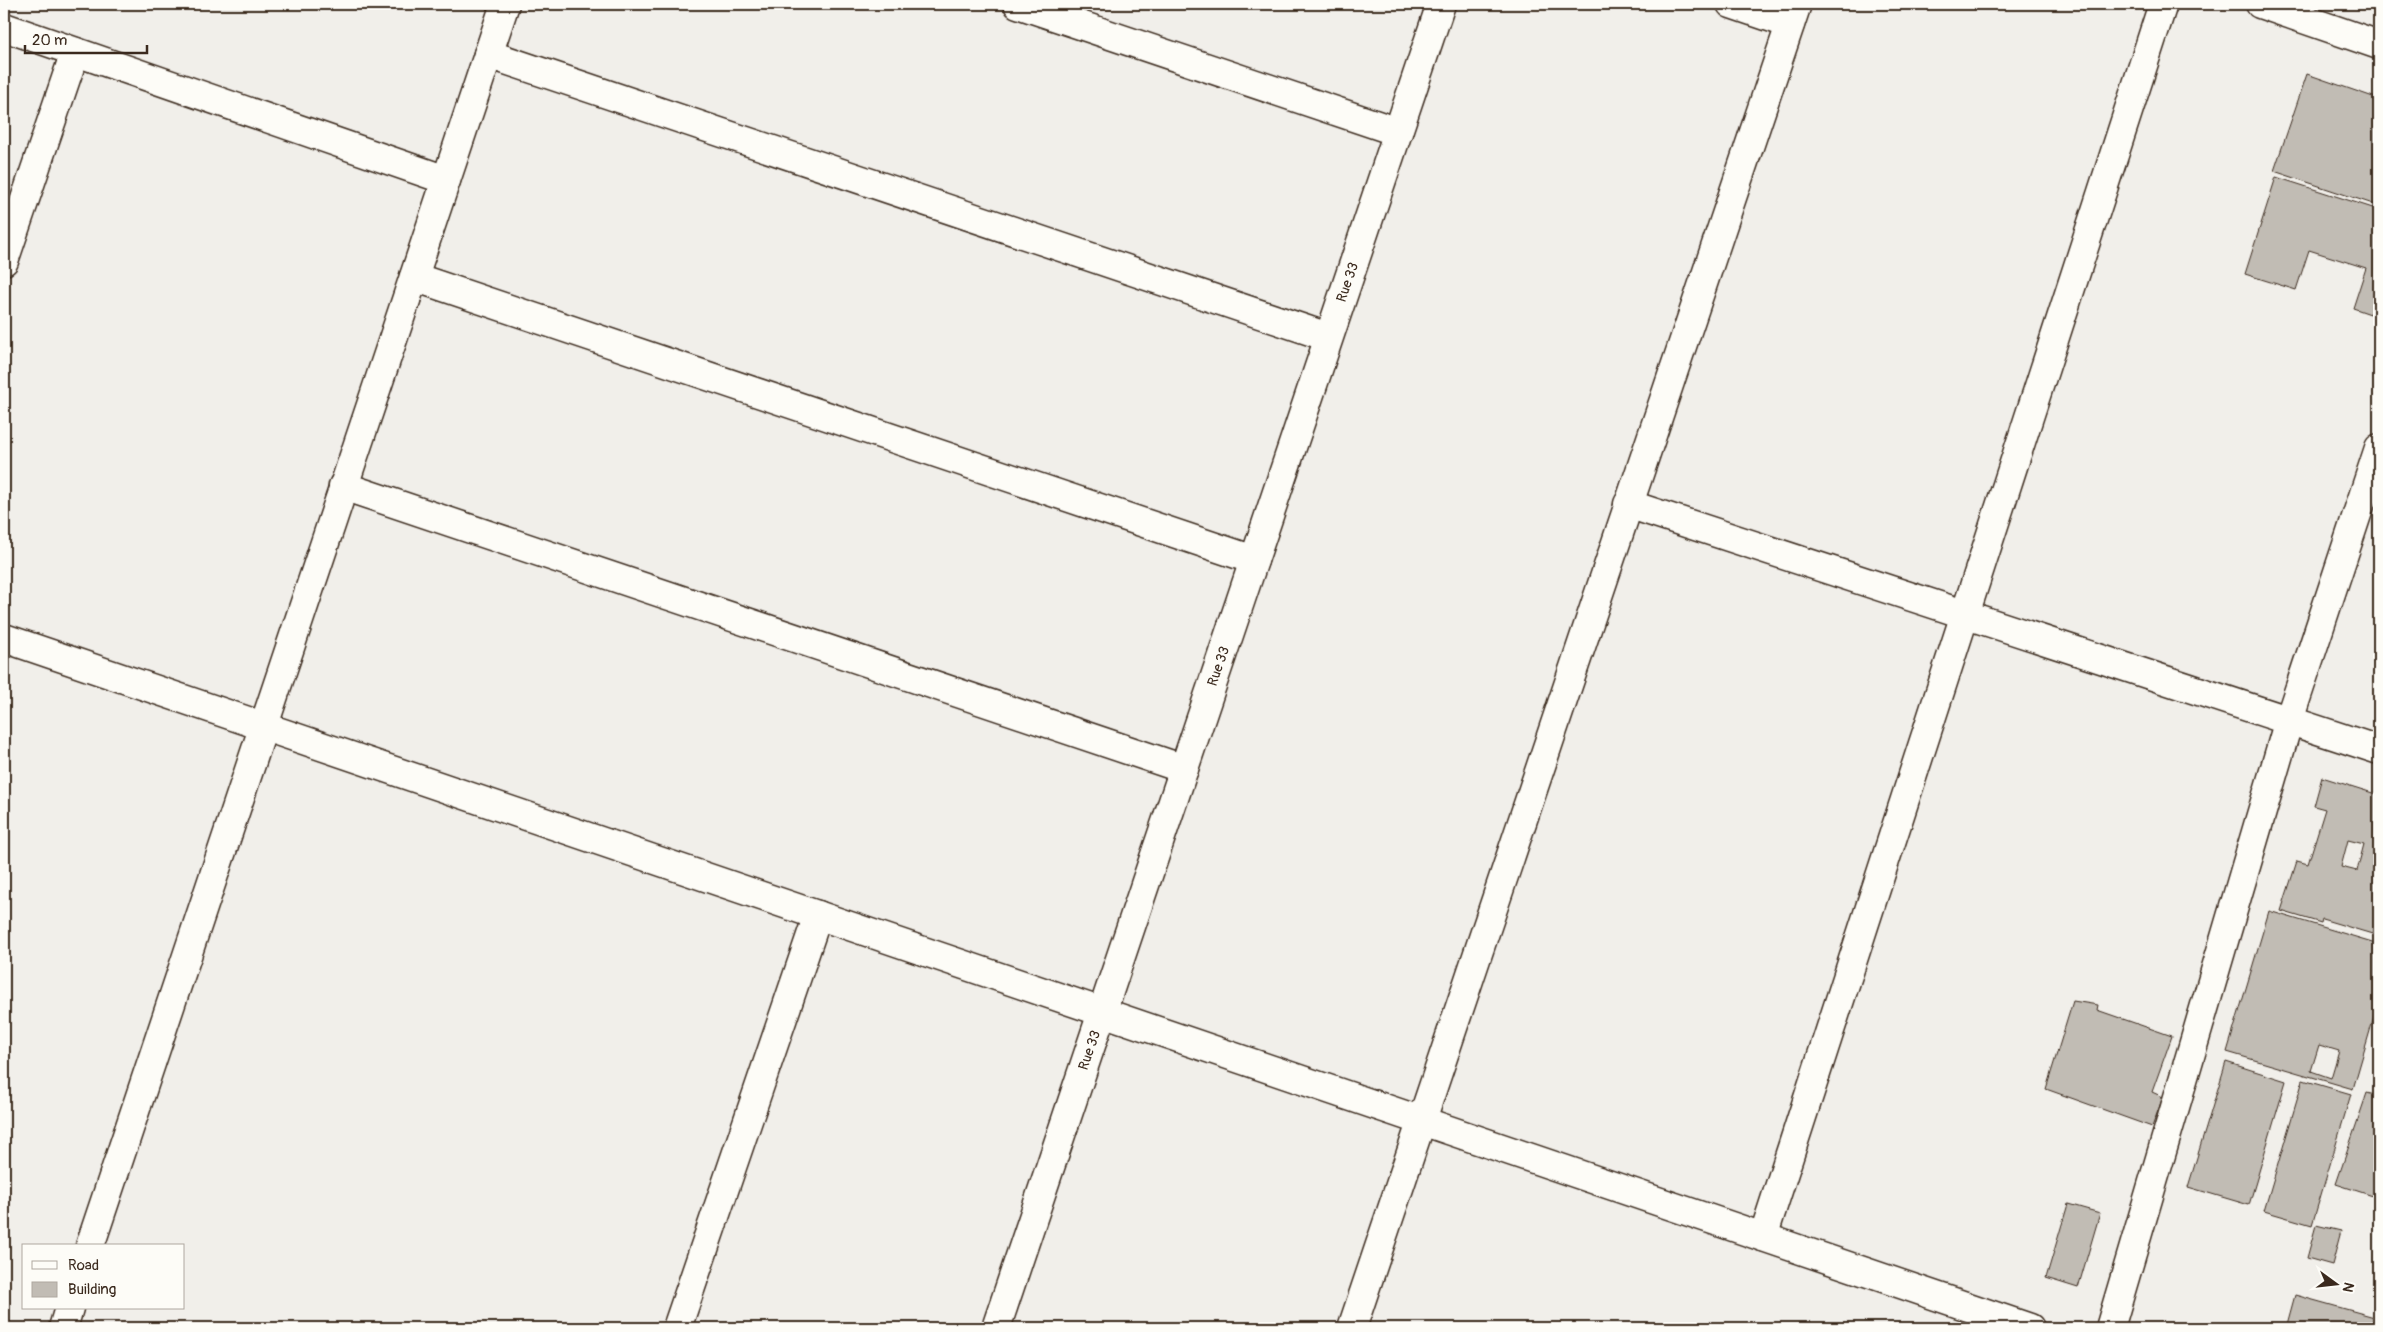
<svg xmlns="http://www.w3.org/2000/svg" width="2383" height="1332" font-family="Pangolin,sans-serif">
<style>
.building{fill:#c1bcb4;stroke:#3b2a1e;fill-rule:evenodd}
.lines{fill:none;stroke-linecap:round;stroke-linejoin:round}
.minor-casing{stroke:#3b2a1e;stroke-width:31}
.minor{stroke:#fdfcf7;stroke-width:28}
.labels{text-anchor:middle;stroke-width:4;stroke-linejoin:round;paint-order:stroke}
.street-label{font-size:14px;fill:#3b2a1e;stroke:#fdfcf7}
</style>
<rect width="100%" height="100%" fill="#f1efea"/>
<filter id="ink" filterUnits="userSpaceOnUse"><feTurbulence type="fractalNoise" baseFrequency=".02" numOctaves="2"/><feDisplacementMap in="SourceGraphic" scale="10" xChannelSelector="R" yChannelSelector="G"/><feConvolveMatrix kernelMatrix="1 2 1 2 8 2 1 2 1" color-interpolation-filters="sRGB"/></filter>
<g filter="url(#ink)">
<g class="building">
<polygon points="2354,4 2378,4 2376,11"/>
<polygon points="2307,74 2379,99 2379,206 2274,171"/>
<polygon points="2276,177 2379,210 2379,317 2353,308 2366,268 2309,250 2296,290 2245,274"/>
<path d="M2322,777l57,18v141l-57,-17 -1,4 -40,-12 16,-50 11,3 17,-55 -11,-3zM2348,840l16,4 -7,27 -16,-4z"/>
<path d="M2269,911l110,33v56l-26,89 -126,-37zM2319,1045l20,6 -8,27 -20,-7z"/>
<polygon points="2073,1001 2098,1005 2097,1010 2172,1036 2152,1092 2163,1097 2152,1127 2046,1089"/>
<polygon points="2226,1062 2286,1081 2249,1205 2188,1187"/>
<polygon points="2379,1064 2379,1086 2374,1085"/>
<polygon points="2303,1080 2351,1094 2312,1225 2264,1211"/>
<polygon points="2367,1093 2379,1096 2379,1198 2336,1184"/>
<polygon points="2068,1204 2100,1213 2078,1288 2046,1278"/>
<polygon points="2316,1225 2341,1231 2332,1265 2307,1258"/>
<polygon points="2295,1295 2378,1318 2375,1328 2286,1328"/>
</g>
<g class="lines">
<g class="minor-casing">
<g id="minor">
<polyline points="1018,4 1398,132"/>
<polyline points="1731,4 1790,24"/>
<polyline points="2260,4 2379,45"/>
<polyline points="4,27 446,180"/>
<polyline points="488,54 1328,337"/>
<polyline points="4,261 75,52"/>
<polyline points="414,277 1254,560"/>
<polyline points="343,486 1184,769"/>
<polyline points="1628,504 2379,750"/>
<polyline points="4,638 2030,1328"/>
<polyline points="1763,1237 2163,4"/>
<polyline points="90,1246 505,4"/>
<polyline points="63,1328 69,1308"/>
<polyline points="677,1328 818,915"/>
<polyline points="996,1328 1441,4"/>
<polyline points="1352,1328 1797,4"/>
<polyline points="2110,1328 2289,720 2379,448"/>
</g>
</g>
<use href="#minor" class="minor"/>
</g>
</g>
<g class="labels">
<g class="street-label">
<text transform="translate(1347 282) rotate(-71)" y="5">Rue 33</text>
<text transform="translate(1218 666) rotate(-71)" y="5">Rue 33</text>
<text transform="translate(1089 1050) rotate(-71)" y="5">Rue 33</text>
</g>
</g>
<rect width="2383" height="1332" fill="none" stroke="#fdfcf7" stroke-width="20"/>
<rect x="10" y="10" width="2363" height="1312" fill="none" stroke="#3b2a1e" stroke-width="2" filter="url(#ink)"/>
<rect x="22" y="1244" width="162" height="65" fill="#fdfcf7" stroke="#afa8a0"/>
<rect x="32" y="1261" width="25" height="8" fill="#fdfcf7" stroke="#afa8a0"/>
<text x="68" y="1270" font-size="15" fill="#3b2a1e">Road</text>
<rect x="32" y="1282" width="25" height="15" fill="#c1bcb4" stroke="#afa8a0"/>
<text x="68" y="1294" font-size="15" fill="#3b2a1e">Building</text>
<g transform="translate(2336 1284) rotate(105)" stroke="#fdfcf7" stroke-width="4" paint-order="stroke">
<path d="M0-4L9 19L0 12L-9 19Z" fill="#3b2a1e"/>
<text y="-8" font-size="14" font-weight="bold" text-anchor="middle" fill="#3b2a1e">N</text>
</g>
<path d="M25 45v8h122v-8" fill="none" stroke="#3b2a1e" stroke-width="2.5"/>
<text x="32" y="45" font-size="15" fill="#3b2a1e" stroke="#fdfcf7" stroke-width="4" paint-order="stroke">20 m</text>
</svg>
